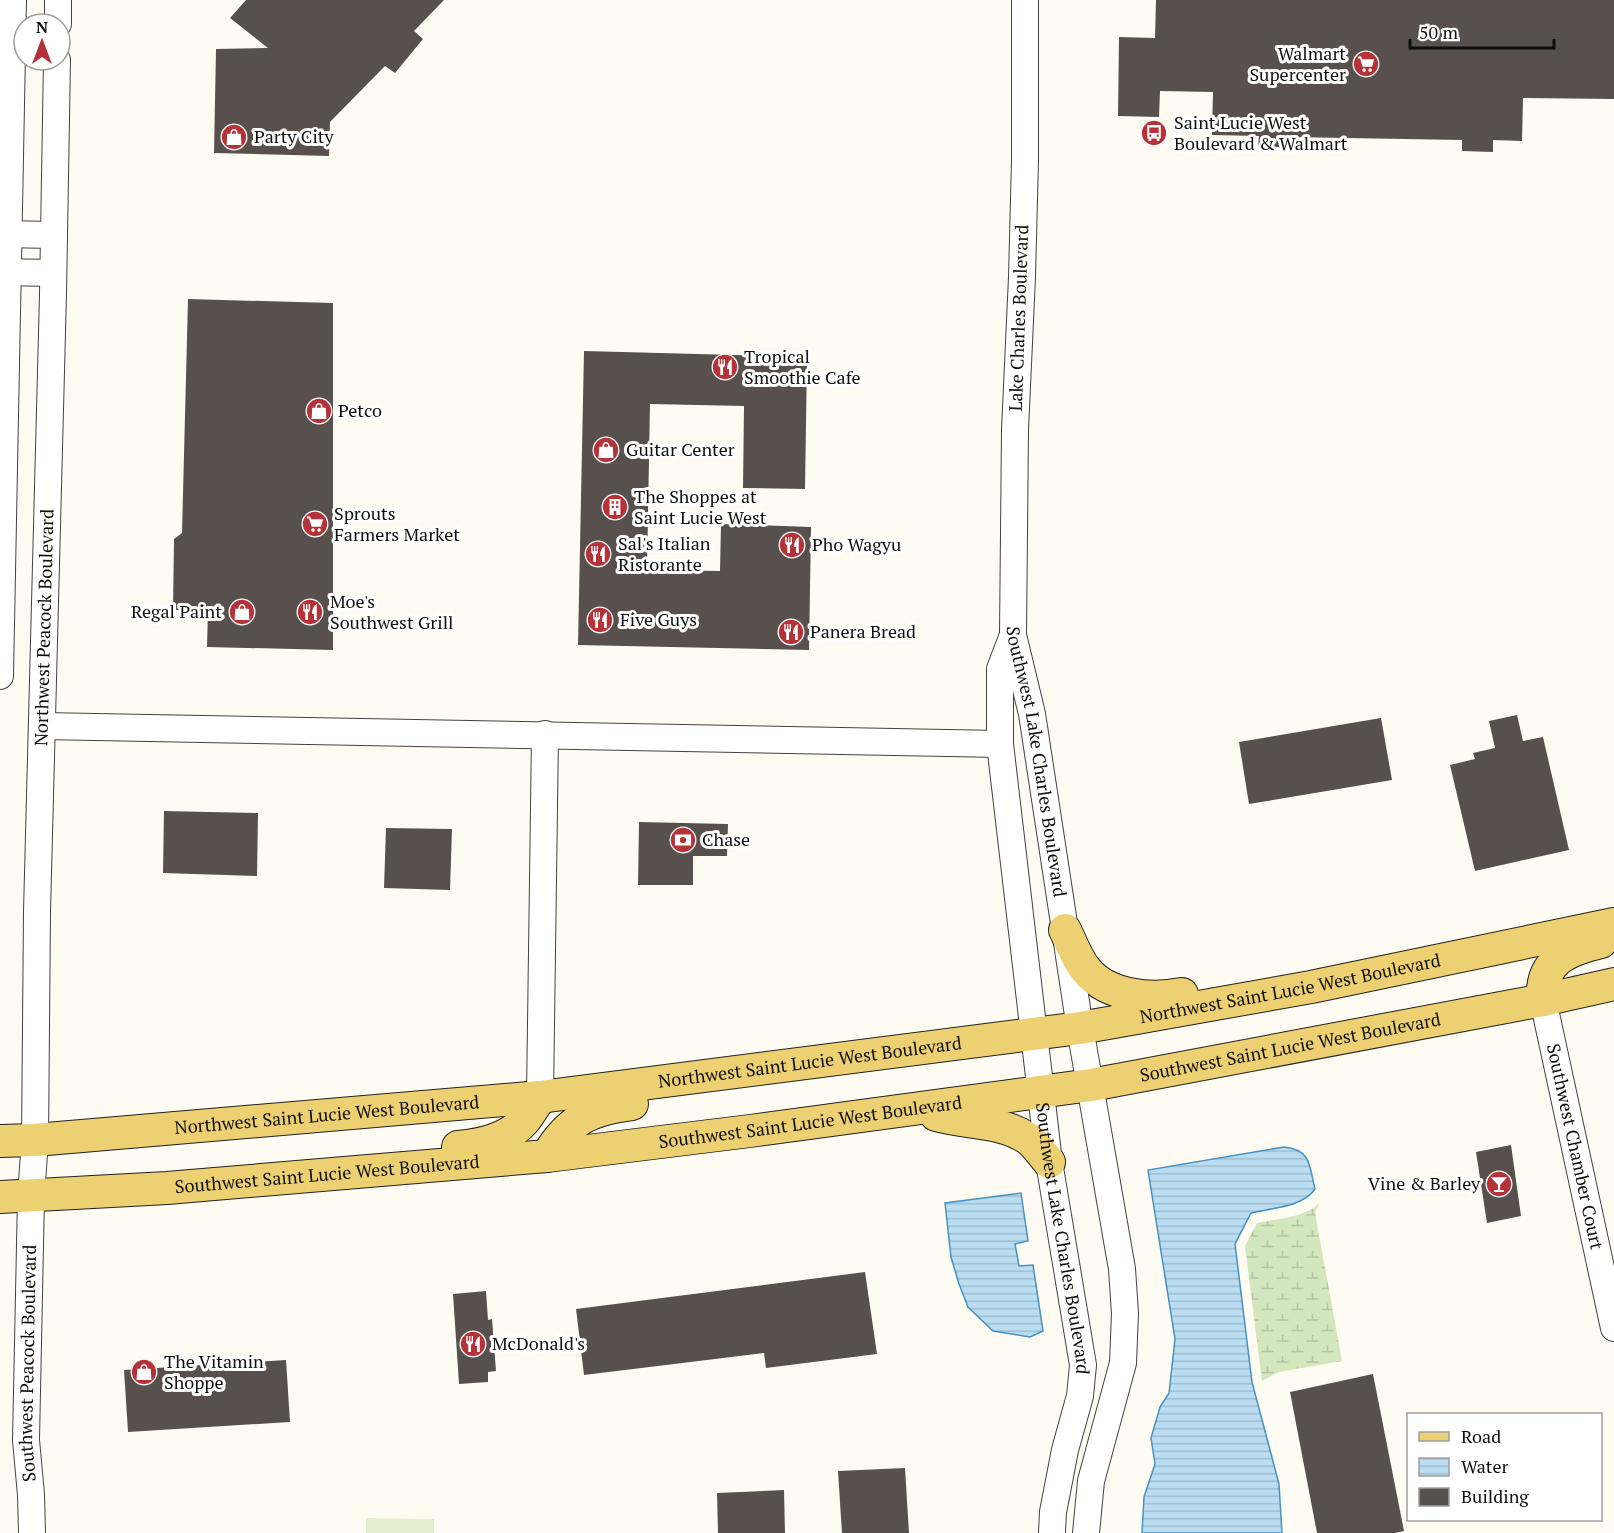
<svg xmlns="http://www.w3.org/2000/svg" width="1614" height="1533" font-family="'PT Serif',serif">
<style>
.wetland{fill:url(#wetland-marsh)}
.pitch{fill:#e3eecf}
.water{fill:url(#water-rules);stroke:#4791c3;stroke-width:1.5}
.building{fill:#57504c}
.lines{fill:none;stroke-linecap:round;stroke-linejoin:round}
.minor-casing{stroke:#424242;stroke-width:28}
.major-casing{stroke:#202020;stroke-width:34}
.minor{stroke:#fff;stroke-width:26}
.major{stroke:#edd072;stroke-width:32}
.labels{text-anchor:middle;stroke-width:6;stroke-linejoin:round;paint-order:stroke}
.poi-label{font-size:18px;fill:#0f0f0f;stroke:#fff;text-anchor:start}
.street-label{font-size:18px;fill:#0f0f0f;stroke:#fff}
</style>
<defs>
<pattern id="wetland-marsh" width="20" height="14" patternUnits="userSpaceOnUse" patternTransform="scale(1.5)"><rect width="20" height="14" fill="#d3e6be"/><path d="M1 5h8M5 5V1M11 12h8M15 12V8" fill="none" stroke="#b4c4a2"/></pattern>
<pattern id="water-rules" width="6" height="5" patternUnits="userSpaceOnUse" patternTransform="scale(1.5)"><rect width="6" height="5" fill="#baddf1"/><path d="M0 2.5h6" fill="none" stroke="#9fbccd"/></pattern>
</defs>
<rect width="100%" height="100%" fill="#fefcf2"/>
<path class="wetland" d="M1320,1202l-5,11 27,148 -63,11 -17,9 -17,-135 12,-23c19,-4 51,-6 63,-21z"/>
<polygon class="pitch" points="366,1518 434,1519 434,1533 366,1533"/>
<g class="water">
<path d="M1284,1147c28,3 25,19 31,42 -12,18 -44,19 -64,24l-16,31 17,138 27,102 3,49h-140l2,-36 11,-33 -4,-26 9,-31 9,-14 6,-54 -27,-169z"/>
<polygon points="1021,1193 1028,1241 1015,1244 1019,1266 1033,1265 1043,1331 1030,1337 993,1331 968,1307 959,1284 951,1257 945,1203"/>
</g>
<g class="building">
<polygon points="246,0 444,0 414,31 423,39 395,73 385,66 330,122 329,156 214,153 216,49 268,48 230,18"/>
<polygon points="1156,0 1614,0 1614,99 1523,98 1522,141 1493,140 1493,152 1462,151 1462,140 1289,137 1289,147 1258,147 1259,136 1212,135 1213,92 1160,91 1159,117 1118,116 1119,37 1155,38"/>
<polygon points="188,299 333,303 333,650 207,647 208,610 173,610 174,539 182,533"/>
<polygon points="584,351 807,357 805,489 743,488 744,406 650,404 647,570 720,571 721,524 811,527 809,650 578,645"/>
<polygon points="1517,715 1523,741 1543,737 1569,850 1475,871 1450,765 1475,759 1473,753 1495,748 1489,721"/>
<polygon points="1381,718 1392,780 1249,804 1239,742"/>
<polygon points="164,811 258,813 257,876 163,873"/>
<polygon points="639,822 728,824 727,856 693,856 693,885 638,885"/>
<polygon points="386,828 452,829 450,890 384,888"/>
<polygon points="1511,1145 1521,1216 1487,1223 1476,1152"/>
<polygon points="865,1272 877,1354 766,1368 764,1353 584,1375 576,1309"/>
<polygon points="486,1291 488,1320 492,1319 496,1371 488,1372 488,1382 459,1384 453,1294"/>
<polygon points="286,1360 290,1422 128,1432 124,1370"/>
<polygon points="1373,1374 1404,1531 1395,1533 1317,1533 1290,1392"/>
<polygon points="905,1468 909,1533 842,1533 838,1471"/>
<polygon points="784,1490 785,1533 718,1533 717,1493"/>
</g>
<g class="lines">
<g class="minor-casing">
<g id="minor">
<path id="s1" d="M1025,0v160l-3,117 -7,153 -2,205 19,79 48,314 42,241 3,44 -2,50 -32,118 -5,52"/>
<polyline points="58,24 58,0"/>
<polyline points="0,234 54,235"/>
<polyline points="0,272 53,273"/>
<path id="s2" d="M1013,635l-13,34v75l49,418 34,203 -3,31 -15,54 -12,62 -1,21"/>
<polyline points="0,676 13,0"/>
<polyline points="42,726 1000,744"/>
<path id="s3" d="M1543,1000l71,328"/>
<polyline points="540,1097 545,734"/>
<path id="s4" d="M32,1533l-1,-38 -5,-55 5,-244 4,-56 2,-228 16,-618 4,-234"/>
</g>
</g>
<g class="major-casing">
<g id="major">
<path d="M1065,930c7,14 12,30 22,41 22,26 65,29 95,23"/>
<path d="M1543,1000c-3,-40 25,-50 58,-58"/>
<path d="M936,1115c30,9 63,5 91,23 8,5 15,16 22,24"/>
<path id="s5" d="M0,1141l35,-1 505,-43 540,-69 231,-41 303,-63"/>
<path d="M458,1147c23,-2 50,-8 66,-26 6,-7 11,-16 16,-24"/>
<path d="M547,1156c22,-37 44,-47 85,-52"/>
<path id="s6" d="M0,1197l167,-9 380,-32 203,-25 341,-46 452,-85 71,-16"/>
</g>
</g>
<use href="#minor" class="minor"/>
<use href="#major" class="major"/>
</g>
<defs>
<g id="supermarket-disc" transform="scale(1.35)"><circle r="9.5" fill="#b43238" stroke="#fff"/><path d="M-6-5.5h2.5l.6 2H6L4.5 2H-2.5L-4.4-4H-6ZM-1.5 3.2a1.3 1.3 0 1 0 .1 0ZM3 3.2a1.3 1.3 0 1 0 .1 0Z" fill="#fff"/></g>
<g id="bus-disc" transform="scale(1.35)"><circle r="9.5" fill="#b43238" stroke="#fff"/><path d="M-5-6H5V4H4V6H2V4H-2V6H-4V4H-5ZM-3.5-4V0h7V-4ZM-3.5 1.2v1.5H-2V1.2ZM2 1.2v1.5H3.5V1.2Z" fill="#fff"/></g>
<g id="shop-disc" transform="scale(1.35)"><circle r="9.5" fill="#b43238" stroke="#fff"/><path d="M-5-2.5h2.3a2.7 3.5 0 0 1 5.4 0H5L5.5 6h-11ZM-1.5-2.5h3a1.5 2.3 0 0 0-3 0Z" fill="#fff"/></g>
<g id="restaurant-disc" transform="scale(1.35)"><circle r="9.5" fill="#b43238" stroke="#fff"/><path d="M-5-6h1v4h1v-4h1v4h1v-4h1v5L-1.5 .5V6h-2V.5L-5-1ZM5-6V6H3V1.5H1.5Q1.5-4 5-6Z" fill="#fff"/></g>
<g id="building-disc" transform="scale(1.35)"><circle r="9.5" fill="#b43238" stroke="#fff"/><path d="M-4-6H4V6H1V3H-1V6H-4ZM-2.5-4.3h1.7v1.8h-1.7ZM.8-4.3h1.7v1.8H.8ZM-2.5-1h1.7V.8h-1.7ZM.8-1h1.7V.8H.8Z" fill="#fff"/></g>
<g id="bank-disc" transform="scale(1.35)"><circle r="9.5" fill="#b43238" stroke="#fff"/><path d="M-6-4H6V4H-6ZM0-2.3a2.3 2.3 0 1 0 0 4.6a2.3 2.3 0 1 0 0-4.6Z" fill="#fff"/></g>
<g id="bar-disc" transform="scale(1.35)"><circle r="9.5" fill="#b43238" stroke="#fff"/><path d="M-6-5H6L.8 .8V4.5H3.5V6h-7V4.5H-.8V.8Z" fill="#fff"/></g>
</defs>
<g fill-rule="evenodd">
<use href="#supermarket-disc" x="1366" y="64"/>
<use href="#bus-disc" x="1154" y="133"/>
<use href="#shop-disc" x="234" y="137"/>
<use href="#restaurant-disc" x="725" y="367"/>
<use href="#shop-disc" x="319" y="411"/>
<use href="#shop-disc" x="606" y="450"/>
<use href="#building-disc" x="615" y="507"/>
<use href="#supermarket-disc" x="315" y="524"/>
<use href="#restaurant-disc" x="792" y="545"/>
<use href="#restaurant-disc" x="598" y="554"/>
<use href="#shop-disc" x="242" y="612"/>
<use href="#restaurant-disc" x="310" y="612"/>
<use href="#restaurant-disc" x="600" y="620"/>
<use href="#restaurant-disc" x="791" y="632"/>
<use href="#bank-disc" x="683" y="840"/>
<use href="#bar-disc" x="1499" y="1184"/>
<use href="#restaurant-disc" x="473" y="1344"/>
<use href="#shop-disc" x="144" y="1372"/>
</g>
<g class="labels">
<g class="poi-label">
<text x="1346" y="60" text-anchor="end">Walmart<tspan x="1346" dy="21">Supercenter</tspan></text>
<text x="1174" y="129">Saint Lucie West<tspan x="1174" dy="21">Boulevard &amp; Walmart</tspan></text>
<text x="254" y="143">Party City</text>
<text x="744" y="363">Tropical<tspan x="744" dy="21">Smoothie Cafe</tspan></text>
<text x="338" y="417">Petco</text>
<text x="626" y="456">Guitar Center</text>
<text x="634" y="503">The Shoppes at<tspan x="634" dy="21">Saint Lucie West</tspan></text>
<text x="334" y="520">Sprouts<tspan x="334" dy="21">Farmers Market</tspan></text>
<text x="618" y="550">Sal's Italian<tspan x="618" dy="21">Ristorante</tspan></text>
<text x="812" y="551">Pho Wagyu</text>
<text x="330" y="608">Moe's<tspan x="330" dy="21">Southwest Grill</tspan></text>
<text x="222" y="618" text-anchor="end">Regal Paint</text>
<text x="620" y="626">Five Guys</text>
<text x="810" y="638">Panera Bread</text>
<text x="702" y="846">Chase</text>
<text x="1480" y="1190" text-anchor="end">Vine &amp; Barley</text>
<text x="492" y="1350">McDonald's</text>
<text x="164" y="1368">The Vitamin<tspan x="164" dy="21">Shoppe</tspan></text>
</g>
<g class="street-label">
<text transform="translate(1019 318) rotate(-88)" y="6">Lake Charles Boulevard</text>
<text dy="6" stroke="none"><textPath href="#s4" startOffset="906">Northwest Peacock Boulevard</textPath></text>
<text dy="6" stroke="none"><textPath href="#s1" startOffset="764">Southwest Lake Charles Boulevard</textPath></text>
<text dy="6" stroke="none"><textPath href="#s5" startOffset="1300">Northwest Saint Lucie West Boulevard</textPath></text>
<text dy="6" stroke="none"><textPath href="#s6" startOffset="1300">Southwest Saint Lucie West Boulevard</textPath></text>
<text dy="6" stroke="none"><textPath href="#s5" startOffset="814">Northwest Saint Lucie West Boulevard</textPath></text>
<text dy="6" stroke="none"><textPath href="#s5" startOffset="328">Northwest Saint Lucie West Boulevard</textPath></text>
<text dy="6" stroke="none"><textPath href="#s6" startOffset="814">Southwest Saint Lucie West Boulevard</textPath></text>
<text dy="6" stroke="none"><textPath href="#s3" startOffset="150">Southwest Chamber Court</textPath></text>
<text dy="6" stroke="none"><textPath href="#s6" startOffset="328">Southwest Saint Lucie West Boulevard</textPath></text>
<text dy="6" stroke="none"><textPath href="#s2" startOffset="610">Southwest Lake Charles Boulevard</textPath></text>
<text dy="6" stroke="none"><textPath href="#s4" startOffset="170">Southwest Peacock Boulevard</textPath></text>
</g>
</g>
<rect x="1407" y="1413" width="195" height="108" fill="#ffffff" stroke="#9f9f9f" stroke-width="1.5"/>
<rect x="1419" y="1432" width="30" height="9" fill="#edd072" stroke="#9f9f9f" stroke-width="1.5"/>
<text x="1461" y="1443" font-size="18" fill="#0f0f0f">Road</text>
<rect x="1419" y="1458" width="30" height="18" fill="url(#water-rules)" stroke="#9f9f9f" stroke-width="1.5"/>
<text x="1461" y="1473" font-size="18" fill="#0f0f0f">Water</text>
<rect x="1419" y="1488" width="30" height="18" fill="#57504c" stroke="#9f9f9f" stroke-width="1.5"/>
<text x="1461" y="1503" font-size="18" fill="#0f0f0f">Building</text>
<g transform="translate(42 42)"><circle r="28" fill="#ffffff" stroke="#9f9f9f" stroke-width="1.5"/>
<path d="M0-4.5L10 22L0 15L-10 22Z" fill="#b43238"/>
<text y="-9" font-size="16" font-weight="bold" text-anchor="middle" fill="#0f0f0f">N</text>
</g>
<path d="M1410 39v9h144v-9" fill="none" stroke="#0f0f0f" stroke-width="3"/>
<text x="1419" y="39" font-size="18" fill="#0f0f0f" stroke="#ffffff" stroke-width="4.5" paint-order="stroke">50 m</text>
</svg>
